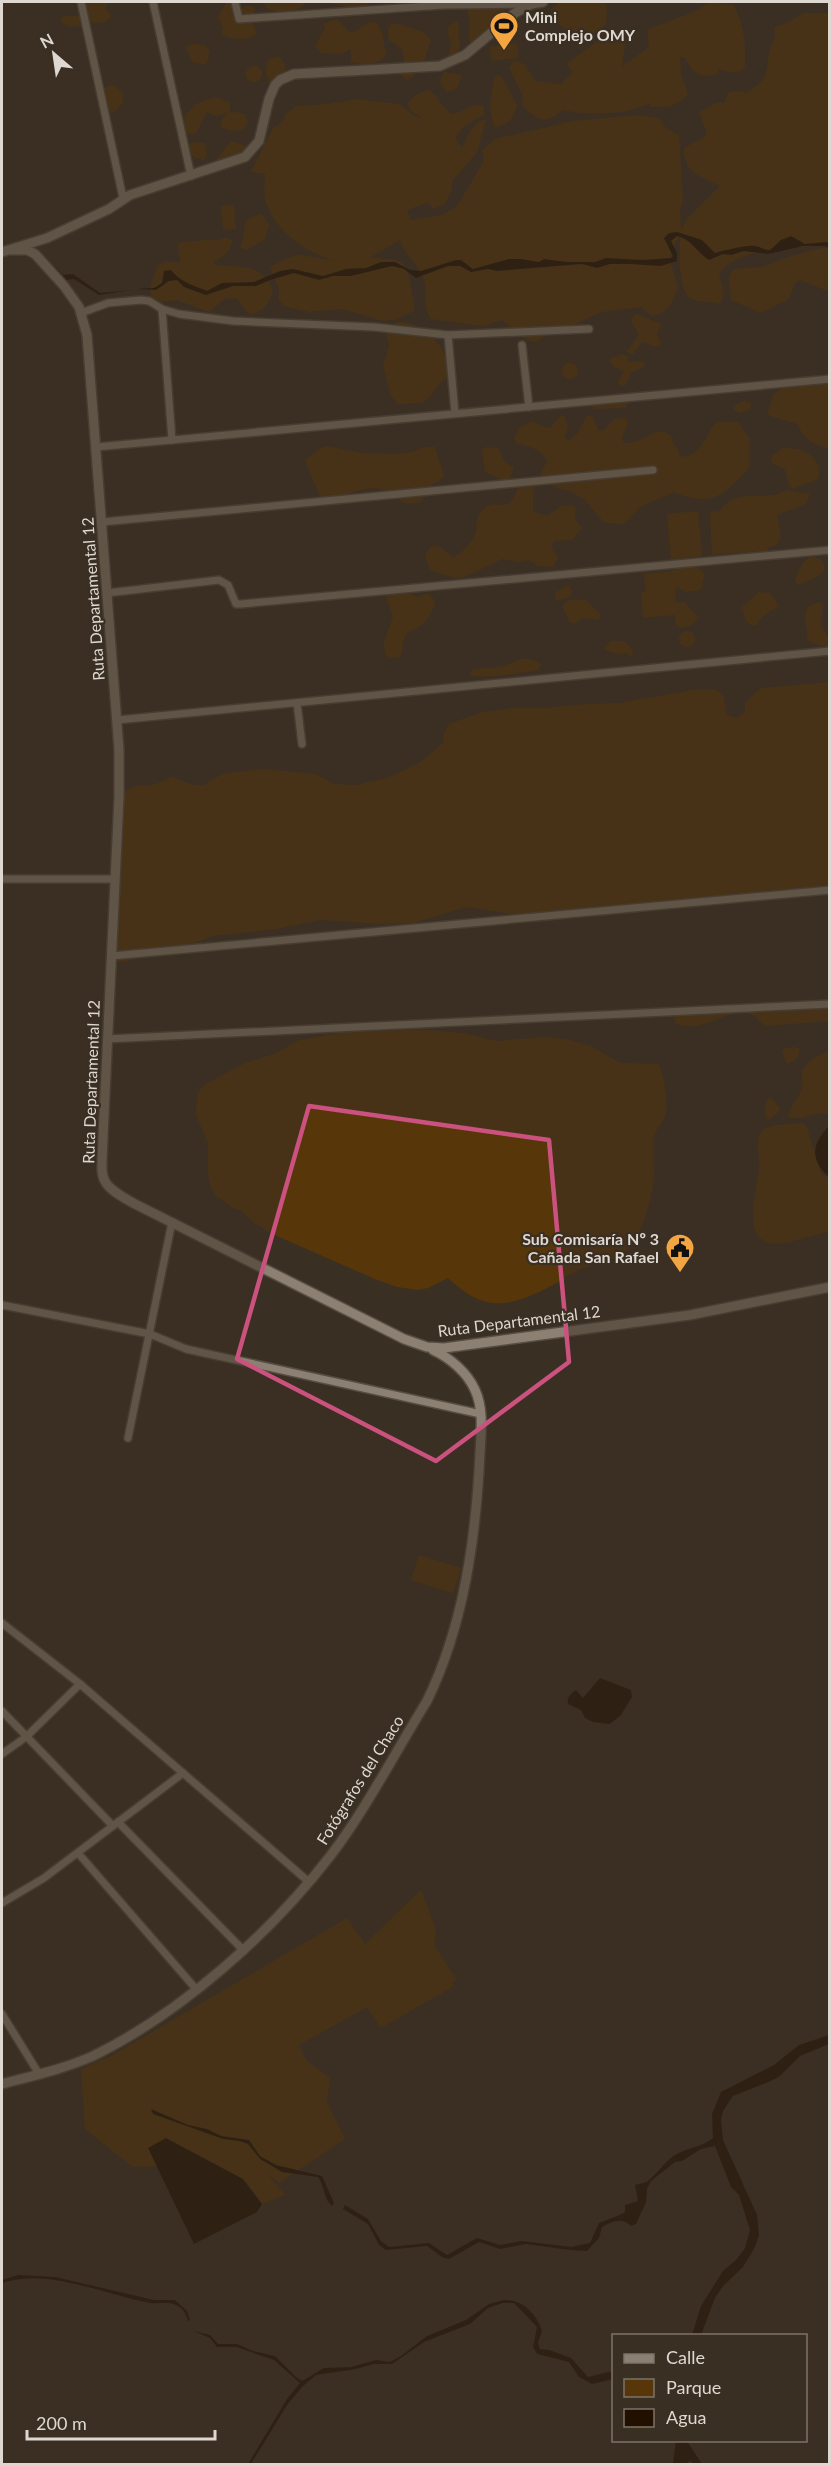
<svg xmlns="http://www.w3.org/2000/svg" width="831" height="2466" font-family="Lato,sans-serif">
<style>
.green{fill:#573609}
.water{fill:#211000}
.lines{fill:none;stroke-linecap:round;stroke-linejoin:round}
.street-casing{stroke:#564d43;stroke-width:10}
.secondary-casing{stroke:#564d43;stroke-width:12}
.street{stroke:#8c8072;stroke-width:7}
.secondary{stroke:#8c8072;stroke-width:9}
.marked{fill:none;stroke:#cb527e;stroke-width:4.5;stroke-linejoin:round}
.labels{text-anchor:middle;stroke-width:4.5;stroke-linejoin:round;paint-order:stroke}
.poi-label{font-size:16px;font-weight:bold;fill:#dfd8d1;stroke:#3a2f23;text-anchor:start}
.street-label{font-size:16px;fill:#dfd8d1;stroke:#3a2f23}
</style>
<rect width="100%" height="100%" fill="#3a2f23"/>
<g class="green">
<polygon points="85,2 107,2 106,9 111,15 111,17 105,22 93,23 85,16"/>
<path d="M227,2h7l-2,13 9,-7 9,-3 5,4 -3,13 5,12c-11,8 -24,5 -36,1l2,-7 -5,-12z"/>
<path d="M263,2h40l2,2c-12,11 -23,8 -37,5z"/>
<path d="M330,2h42c-12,8 -28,6 -42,0z"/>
<path d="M559,2l46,1 2,4 -1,17 -12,9 -20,3c-8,-9 -23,-13 -23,-26z"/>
<path d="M711,2l23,3c10,21 12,39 11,62l-7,6 -21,-4 2,4c-17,6 -26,2 -34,-15l-5,-1 1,17 7,20c-12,14 -21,13 -38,13l1,-4c-27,12 -60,13 -88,7 -19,16 -25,10 -41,-4l1,-10 -14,-28 5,-8 10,4 11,17 26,3 12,-12 -7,-8 39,-28 20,8 -3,23 27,-20 -2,-17 46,-18z"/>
<path d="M473,5l20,1 15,6 -11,20 -24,17c-9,-13 0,-24 -6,-36z"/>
<path d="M804,13h25v231c-33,6 -88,0 -110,30l5,20 -4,10c-8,-3 -20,-1 -28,-5 -15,-7 -12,-49 -12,-63 -17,23 -7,27 -2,52 -6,15 -9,25 -26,28l-11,-9 -40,5 -28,13 -11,2 -27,15 -10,-3 -23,-19 -19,6 -52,-7c-10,-15 -2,-27 -8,-42 -6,-14 -18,-22 -23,-37l-29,17c27,4 36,-2 40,30 1,9 4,14 3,24l-20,9 -11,1 -41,-12 -33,3 -23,-5 -8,-7 1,-11 -9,-22 20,-10 10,-2 37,6c-29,-7 -61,-28 -71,-59 -3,-8 -1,-20 -1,-28l-14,-2 22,-44 10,-6 2,-8 12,-8 31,-2 29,-5 42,5 14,11 12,5 -14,-9 -4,-8 9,-8 11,-5c13,4 13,18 26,24l21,-9 9,1 2,8 -22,13 -8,11 7,10c6,-11 10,-27 24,-28l-9,32 -25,29v8l-7,15 -11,5 -7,-6 -20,7 3,10 32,-5 15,-9 27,-45 -2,-11 13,-11 78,-18 64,-6 22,3 7,10 13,7 4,63 -3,11 1,22 5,-11 34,-34c-19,-10 -37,-13 -36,-38l19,-10 4,-4 -8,-22 17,-9h8l5,-11 11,-1 6,2c5,-3 12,-7 16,-12 9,-12 3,-32 13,-42l-1,-12 11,-3z"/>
<path d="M64,16h16l2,8c-7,5 -15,3 -22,-3z"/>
<path d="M337,19l12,13 4,1 16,-11 8,1 6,12 1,12 3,6c-10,14 -21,12 -36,9v-13l-9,5 -20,-1 -7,-7 10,-18 -1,-4z"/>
<polygon points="458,21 460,48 455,55 448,56 451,46 447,29 450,25"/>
<path d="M394,23l27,8 10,8 -9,29 -14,12 -9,-6 -1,-6 6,-8 -2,-11 -13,-9c-1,-8 -3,-13 5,-17z"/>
<polygon points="517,43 519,58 491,61 490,47"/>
<polygon points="191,44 204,45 210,52 206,65 192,62 186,48"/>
<path d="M280,57l5,8 -1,9 -9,8 -6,-1c-4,-7 -4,-15 0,-22z"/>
<circle cx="254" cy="74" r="8"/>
<polygon points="444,72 462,75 457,89 446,92 440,81"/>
<path d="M498,75l4,2 15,28c-4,14 -7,19 -22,22 -8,-17 -4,-34 0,-51z"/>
<polygon points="111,85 117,87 123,94 123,103 115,112 105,111 103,99 105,88"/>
<polygon points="214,97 230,102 230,112 244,113 248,122 243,130 233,131 220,127 223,118 228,113 215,116 207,112 195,135 186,132 184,117 196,104"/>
<polygon points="231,141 255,149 212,166"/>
<polygon points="193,142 205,143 207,154 204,160 193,157 187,146"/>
<polygon points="234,205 236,229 223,230 221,206"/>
<polygon points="259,214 264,216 269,225 264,240 246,250 241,248 246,221"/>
<path d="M227,238l5,2c-1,11 -8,17 -18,22v3c25,3 48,-4 59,26 -3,12 -10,20 -22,24l-4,-3 -10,-13 -11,-1 -17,14 -32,-12 -17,2 -9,-5v-13l7,-19 9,-4 13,2 -2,-20 34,-4v2z"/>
<polygon points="822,248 829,249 829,288 825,290 800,280 795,283 789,299 761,313 731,300 729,276 734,269 762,267 794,255"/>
<polygon points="637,314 661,324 657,334 661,344 657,347 642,342 632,355 626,351 629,349 639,334 631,321 633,316"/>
<path d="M397,322c28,-2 55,29 51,55l-9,7 -9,13 -9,6 -23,1 -7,-8 -8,-30 6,-20 -4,-14z"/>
<polygon points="624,354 628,357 628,362 643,361 645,366 631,373 625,386 620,385 618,381 624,371 614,367 610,362 613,357"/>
<circle cx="570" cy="371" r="8"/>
<path d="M829,378v70c-18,-3 -23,-8 -32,-24l-30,-9 6,-21 19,-12z"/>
<polygon points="618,393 629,396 630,401 625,408 595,409 588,402 598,396"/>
<polygon points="744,401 752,403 749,410 741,413 734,410 735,405"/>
<path d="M561,415l4,2 3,9 -3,11 4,4 8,-7 10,-18h5l6,14 5,1 11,-12 11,-1 3,4 -6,16 2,5c17,1 22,-10 39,-12l8,5 3,9 4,4 1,6 5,2c20,-3 21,-24 33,-35h21l12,17 -1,29c-26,28 -37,40 -75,24l-34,15 -16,17 -17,-1 -5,-3 -17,-20 -17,-10 -11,-2 -17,-13 7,-14c-5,-12 -19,-15 -31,-18l-2,-5 5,-10 14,-7 13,7 5,-1z"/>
<path d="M327,446l35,7 33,1 18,-2 10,-5h12l9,30 -18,12 -4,12c-20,10 -24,-8 -42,-12 -19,-4 -38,11 -57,8l-4,-3 -14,-33 12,-11z"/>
<polygon points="486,447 498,448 505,462 514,468 510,478 505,481 485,472 482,449"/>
<path d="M782,448c18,0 29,2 38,20l-2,11 -25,10 -4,-3 -4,-16 -14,-8 1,-6z"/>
<path d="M533,481l2,5 -2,5v21l15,4 13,-10 12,-1 3,4 -1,10 7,9 -10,12 -16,1 -4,3v5l6,8 -5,10 -15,-1 -9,-6 -10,2 -17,-3 -37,18 -10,1 -25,-8 -5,-15c12,-20 18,-2 29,2 9,-5 19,-15 22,-25 1,-7 0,-13 4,-19 10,-14 20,-5 30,-10 4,-3 6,-12 9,-17z"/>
<path d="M788,490l22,4 -4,10 -29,11 4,22 -5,9 -8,1v4l-56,3 -2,-42 10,-1c15,-25 44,-8 68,-21z"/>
<polygon points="698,511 702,556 671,559 667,514"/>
<path d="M811,556c8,2 13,5 14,13l-8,8 -19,8 -3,-4c2,-8 8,-21 16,-25z"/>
<polygon points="679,564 694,564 705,574 701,590 686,592 676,587 675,589 676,603 685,602 698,618 690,626 680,628 676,625 675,615 643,618 641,593 646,592 644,574 673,571"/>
<polygon points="568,585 572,590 571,596 556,601 555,593"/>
<path d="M403,592l15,5 10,-4 7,8c-1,10 -9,22 -17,27 -5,2 -9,3 -12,7 -5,7 -2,16 -7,23h-10l-4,-4 -1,-12 9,-25 -8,-24z"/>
<polygon points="759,592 770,593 779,606 762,617 756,625 751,625 746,621 742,607"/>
<polygon points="570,600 586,600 601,615 598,620 583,618 574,624 569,622 563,607 565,602"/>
<path d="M819,602l4,3 -2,21 8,12v11l-22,-9c3,-13 -7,-21 2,-34z"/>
<circle cx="687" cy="639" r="8"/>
<polygon points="611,641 624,641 633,651 632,656 631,658 626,652 618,655 614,652 606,651 604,648"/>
<path d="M521,659c8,0 14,-1 20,6l-3,5c-12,2 -60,11 -69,4l5,-5 27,-2z"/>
<path d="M829,682v203l-40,4 -19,7 -229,19h-22l-53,-8 -52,16 -31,1 -63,-4 -43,9 -64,7 -29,11 -61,15 -10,-1 10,-168c16,-13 18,-4 32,-9 6,-1 11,-5 18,-7l20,8h11l18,-11 41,-5 52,5 19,10 22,1 32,-7 31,-15 24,-20 1,-10 5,-9 30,-11 32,-5h32l43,-4 34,-1 72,-13 22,-1 9,6 4,20 10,3 8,-6v-10l16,-14z"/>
<path d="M829,1001v20l-64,5c-5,-3 -8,-10 -15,-12 -24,-7 -50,22 -75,9l-1,-5 3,-3z"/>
<path d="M427,1030l36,3 33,8 49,-4 24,3 22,6 29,17 39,1c5,14 9,34 7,50 -2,8 -9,13 -11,20 -4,10 -1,26 -1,36 0,23 -10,61 -25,78 -13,14 -34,15 -50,22 -10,4 -18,11 -28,16 -43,22 -66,27 -103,-8l-20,10 -10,2 -21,-3 -20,-7 -107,-47 -17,-11 -11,-11 -9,-3 -18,-13 -5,-9 -2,-11v-32l-12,-28 1,-21 7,-9 41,-22 32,-10 19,-12 52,-10z"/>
<path d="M795,1047l5,2c-1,8 -5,13 -13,15l-5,-12 3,-4z"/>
<path d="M829,1051v63c-18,-4 -25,8 -41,3 2,-12 9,-16 13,-26 3,-6 0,-13 1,-19 4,-11 18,-17 27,-21z"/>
<polygon points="771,1097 780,1109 777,1114 768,1120 765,1114 766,1101"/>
<path d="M799,1123l5,1 3,4 14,45 8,6v53c-15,2 -29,8 -44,11 -47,8 -29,-47 -26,-73 2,-12 -6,-30 4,-40 7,-7 26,-5 36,-7z"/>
<polygon points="419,1555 461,1568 453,1593 411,1580"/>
<polygon points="421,1890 436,1929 434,1945 456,1979 452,1983 454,1986 381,2028 367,2007 299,2045 306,2060 330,2078 327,2102 345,2139 279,2183 266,2172 285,2195 262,2204 243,2179 214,2164 133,2167 85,2129 81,2069 113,2055 347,1918 365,1944"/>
</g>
<g class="water">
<path d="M677,232l25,8 13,13c5,-2 35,-9 40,-7 6,1 9,4 15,4l11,-10 10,-4 14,8 22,-2 2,1v5l-4,-2h-22l-35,8 -24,-3 -13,4 -8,-1 -14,6c-13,-8 -16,-20 -32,-24l-6,5 6,12v8l-16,5 -31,-2h-20l-13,4 -15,-4 -85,7 -9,-2 -17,3 -11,-6h-12l-32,12 -12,-9 -12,-3 -41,10h-18l-14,4 -25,-7 -24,7 -14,6h-23l-27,9 -22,-8 -7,-7 -8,1 -13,9 -20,-1 18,-1 8,-5 2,-12 7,-1c9,12 22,15 36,21l15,-8 32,-1 26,-11 13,-2 30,7 23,-7 20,-1 15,-6h14l15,8 11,1 35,-11h5l12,9 36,-10h12l18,3 5,-3 23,3h28l11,-4 37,2 28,-2 2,-2 -9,-18 5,-5z"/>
<polygon points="53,264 63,275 73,274 100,293 131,290 99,295 74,279 66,280"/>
<path d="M829,1126v51c-20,-18 -17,-33 0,-51z"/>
<path d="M600,1678l31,12 1,7 -11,18 -11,9 -17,-2 -8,-4 -4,-8 -13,-6c-1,-7 2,-10 8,-14l7,8z"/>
<path d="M829,2035v9l-29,12 -20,20 -9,5 -38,15 -10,15 -2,9 2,20 34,75 2,20 -4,12 -12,20 -20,19 -8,12 -14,37h-9l9,-29 22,-35 13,-11 9,-12 5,-18 -11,-35 -8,-8 -16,-41 -14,3 -19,12 -7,1 -24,19 -4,8 -1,13 -10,22 -5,2c-9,-9 -18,-5 -29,1l-3,11 -12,13 -17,-1 -44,-6 -26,5 -21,-7 -30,17 -7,-2 -15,-11 -41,4 -7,-5 -11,-21 -25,-15 2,-4 23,14 13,22 8,6 40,-4 18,12 30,-17 23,7 22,-4 49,6 19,-4 9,-20 23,-9 3,-2v-7l13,-4 -3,-16c4,-2 9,-1 13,-4 10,-8 16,-19 27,-26 13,-8 26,-7 38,-17l-1,-24 9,-22 53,-27 25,-20z"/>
<path d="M151,2109l37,16 19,4 14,7 28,4 11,16 16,9 46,11 12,27 -2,3c-9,-7 -7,-20 -14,-29l-36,-5 -22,-13 -12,-15 -8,-3 -17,-2 -70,-25z"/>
<polygon points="166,2138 243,2179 262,2204 257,2212 194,2244 148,2148"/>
<path d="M18,2275l37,2 99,23h21l12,11 3,9 -2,1c-2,-6 -4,-12 -10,-15 -8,-5 -18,-2 -27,-3 -47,-8 -103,-36 -149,-20v-3z"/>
<path d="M504,2300c18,-1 33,14 38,31l-4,12 2,6 9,1 22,8 17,19 25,-6v8l-21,5 -13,-7 -10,-15 -32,-8 -4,-7 4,-20 -23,-24h-11l-15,5 -18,16 -46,18 -32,22h-18l-18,5 -40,6 -14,12 -15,18 -36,59h-3l39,-65 13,-16 -26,-23 -38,-13h-19l-7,-9 -16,-7 16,4 8,9h19l16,7 22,5 21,21 6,4 22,-13 27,-1 25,-7 14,2 11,-6 26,-20 39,-16 23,-16z"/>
<polygon points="676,2440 687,2441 702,2464 695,2464 690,2461 685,2464 673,2464"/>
</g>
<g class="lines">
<g class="street-casing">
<g id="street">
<polyline points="81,2 123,198"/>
<polyline points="153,2 191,176"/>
<polyline points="235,2 239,19 444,5 531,4"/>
<polyline points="162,309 172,440"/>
<polyline points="81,313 108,303 141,300 149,301 162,309 179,314 233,321 374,327 448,335 589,329"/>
<polyline points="448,335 455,413"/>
<polyline points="522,345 529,407"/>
<polyline points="96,447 830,379"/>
<polyline points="102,522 653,470"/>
<polyline points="107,593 219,580 228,585 236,604 241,604 830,550"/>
<polyline points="297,703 302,744"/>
<polyline points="117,720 830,651"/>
<polyline points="2,879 114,879"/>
<polyline points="111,956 830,890"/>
<polyline points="107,1039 830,1004"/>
<polyline points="2,1305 150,1334 186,1349 481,1414"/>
<polyline points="128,1438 172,1222"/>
<polyline points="2,1623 80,1684 309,1882"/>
<polyline points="2,1711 113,1826"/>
<polyline points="2,1754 26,1737 80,1684"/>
<polyline points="118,1822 244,1951"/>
<polyline points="78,1853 196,1989"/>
<polyline points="2,1903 44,1878 183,1773"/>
<polyline points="2,2014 39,2074"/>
</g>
</g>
<g class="secondary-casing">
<g id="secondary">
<path d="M12,250h15l8,4 29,32 15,21 8,28 32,415v47l-16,340c-1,43 -8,45 32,67l269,135 23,8 17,1 246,-33 140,-28"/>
<polyline points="2,252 47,238 109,209 130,195 245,157 259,141 269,99 275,85 280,80 294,74 440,66 465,55 515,13 531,4 543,2"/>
<path d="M2,2084c30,-8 62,-15 91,-28 88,-43 178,-123 238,-201 35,-46 65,-104 96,-154 37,-76 49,-164 53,-248 1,-20 4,-44 -5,-63 -8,-18 -25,-32 -42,-40"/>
</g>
</g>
<use href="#street" class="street"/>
<use href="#secondary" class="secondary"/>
</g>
<path d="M0 0H831V2466H0ZM309,1106l240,34 20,222 -133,99 -199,-102z" fill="#3a2f23" fill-opacity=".55" fill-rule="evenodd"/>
<path class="marked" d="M309,1106l240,34 20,222 -133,99 -199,-102z"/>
<defs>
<g id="stadium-pin" transform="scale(1.5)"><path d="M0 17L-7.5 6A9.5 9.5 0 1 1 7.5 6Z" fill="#f2a541" stroke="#3a2f23"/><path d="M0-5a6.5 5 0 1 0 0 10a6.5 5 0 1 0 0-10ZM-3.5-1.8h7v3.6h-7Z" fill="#111"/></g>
<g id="civic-pin" transform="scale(1.5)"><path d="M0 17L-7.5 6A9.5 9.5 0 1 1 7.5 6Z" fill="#f2a541" stroke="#3a2f23"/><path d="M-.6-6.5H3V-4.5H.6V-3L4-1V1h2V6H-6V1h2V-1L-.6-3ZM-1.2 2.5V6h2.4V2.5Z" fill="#111"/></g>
</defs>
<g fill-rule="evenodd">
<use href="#stadium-pin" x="504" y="26"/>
<use href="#civic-pin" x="680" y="1248"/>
</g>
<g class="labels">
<g class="poi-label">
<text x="525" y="23">Mini<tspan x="525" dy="18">Complejo OMY</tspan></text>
<text x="659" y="1245" text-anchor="end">Sub Comisaría Nº 3<tspan x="659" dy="18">Cañada San Rafael</tspan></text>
</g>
<g class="street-label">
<text transform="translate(93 599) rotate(-94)" y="6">Ruta Departamental 12</text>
<text transform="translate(91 1082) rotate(-88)" y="6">Ruta Departamental 12</text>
<text transform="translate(519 1321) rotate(-7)" y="6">Ruta Departamental 12</text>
<text transform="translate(360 1780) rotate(-58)" y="6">Fotógrafos del Chaco</text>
</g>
</g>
<rect width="831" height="2466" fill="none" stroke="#dfd8d1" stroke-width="6"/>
<rect x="612" y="2334" width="195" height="108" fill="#3a2f23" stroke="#7c7369" stroke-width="1.5"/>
<rect x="624" y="2354" width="30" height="9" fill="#8c8072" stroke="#7c7369" stroke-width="1.5"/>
<text x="666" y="2364" font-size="18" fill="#dfd8d1">Calle</text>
<rect x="624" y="2379" width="30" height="18" fill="#573609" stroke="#7c7369" stroke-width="1.5"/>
<text x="666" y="2394" font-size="18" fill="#dfd8d1">Parque</text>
<rect x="624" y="2409" width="30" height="18" fill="#211000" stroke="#7c7369" stroke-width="1.5"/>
<text x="666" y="2424" font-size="18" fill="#dfd8d1">Agua</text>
<g transform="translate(54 54) rotate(331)" stroke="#3a2f23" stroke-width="4.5" paint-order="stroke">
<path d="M0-4.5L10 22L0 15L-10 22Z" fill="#dfd8d1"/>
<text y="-9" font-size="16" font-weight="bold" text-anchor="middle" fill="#dfd8d1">N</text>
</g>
<path d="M27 2430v9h188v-9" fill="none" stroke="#dfd8d1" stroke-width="3"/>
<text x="36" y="2430" font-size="18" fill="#dfd8d1" stroke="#3a2f23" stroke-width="4.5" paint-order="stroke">200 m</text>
</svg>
